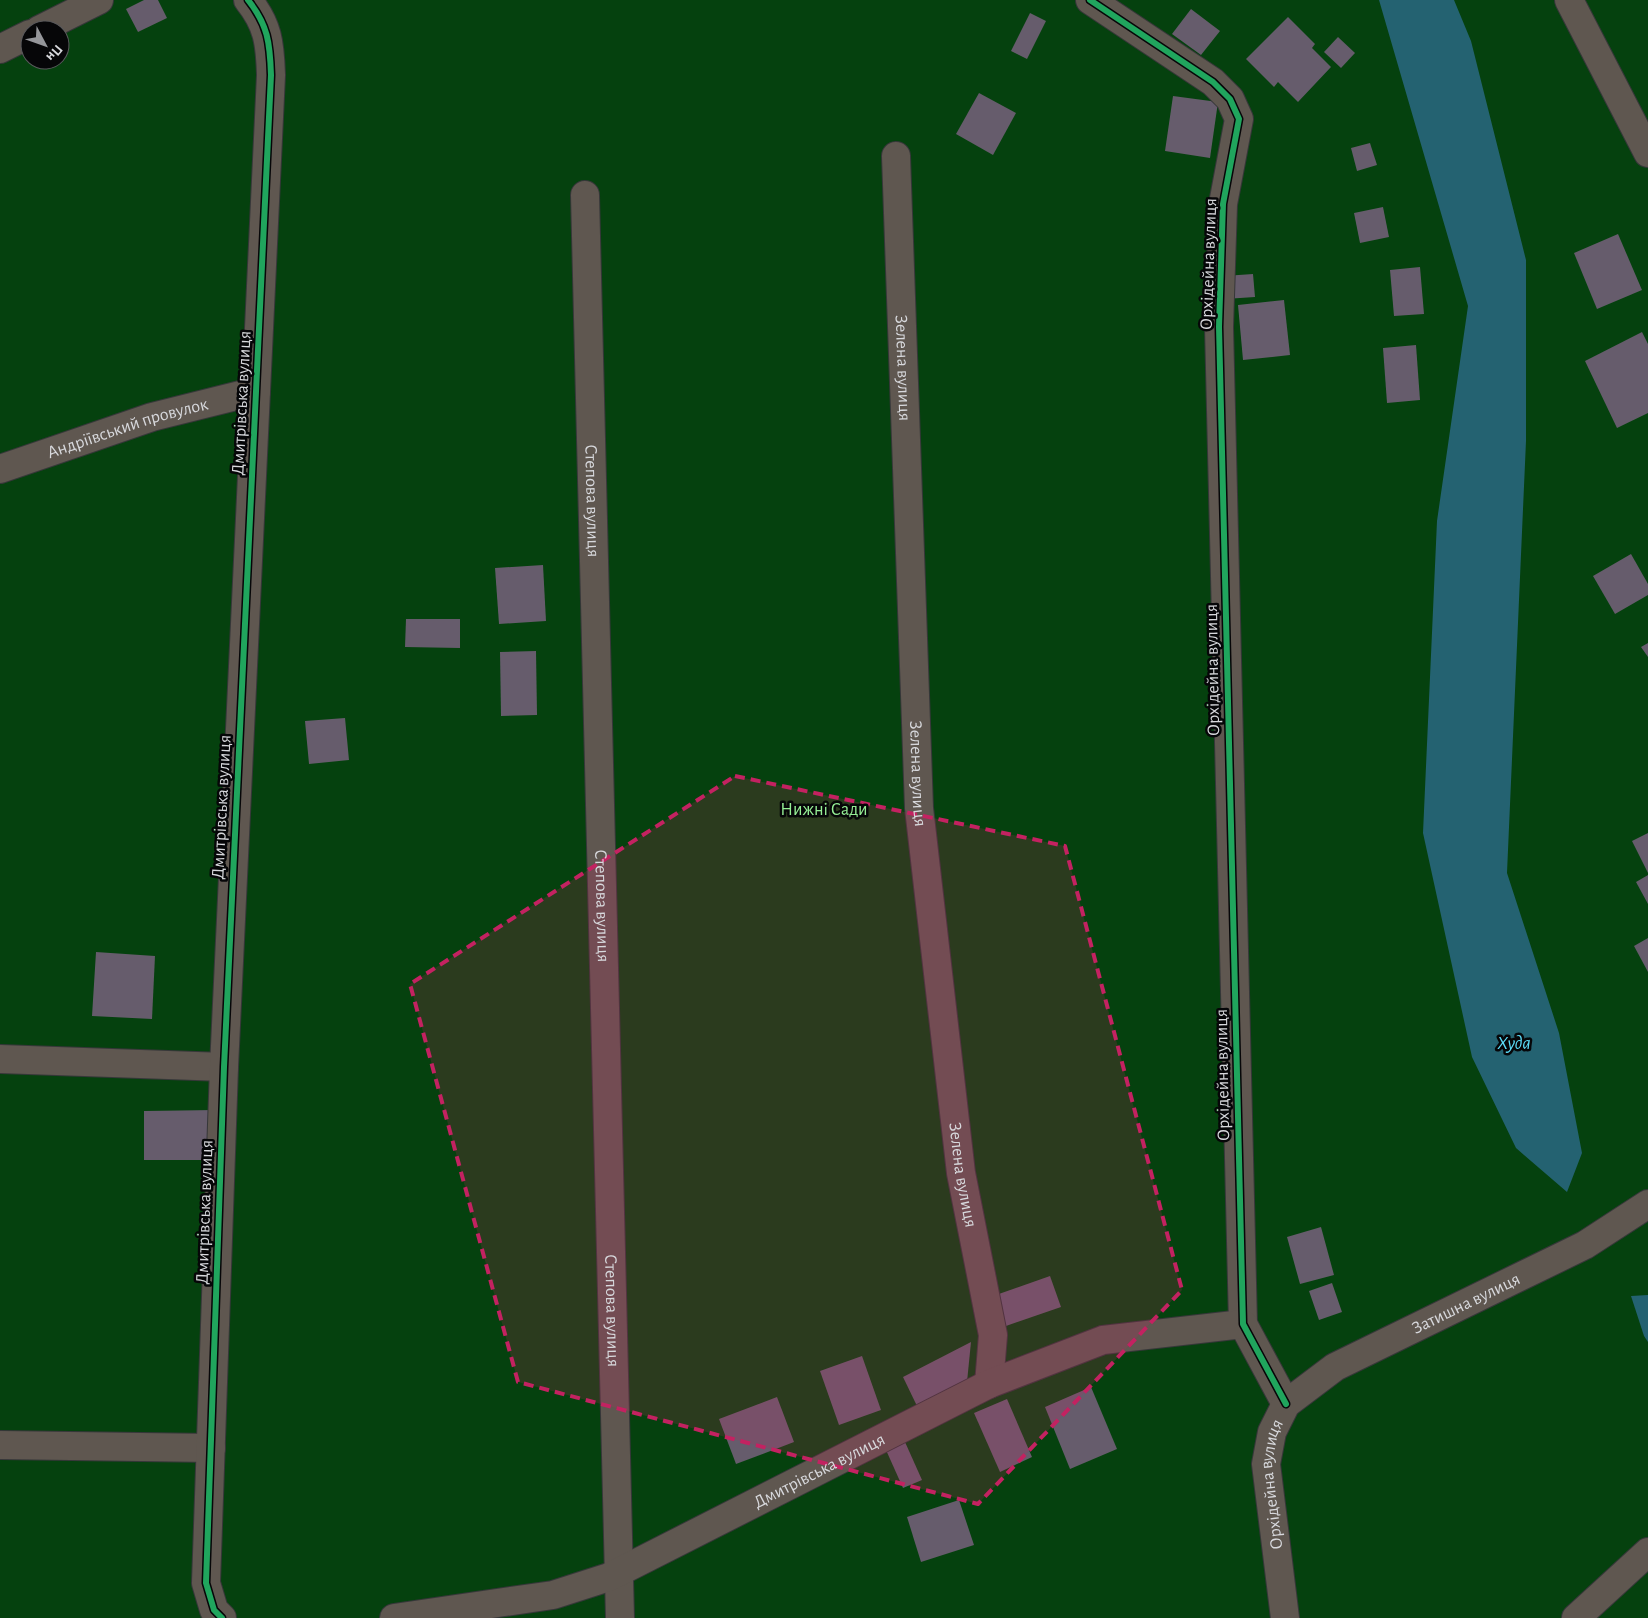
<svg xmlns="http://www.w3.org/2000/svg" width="1648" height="1618" font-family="'Alegreya Sans',sans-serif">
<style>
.green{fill:#05410e;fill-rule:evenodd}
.water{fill:#246271}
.building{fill:#665c6c}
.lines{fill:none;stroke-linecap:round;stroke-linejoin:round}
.minor-casing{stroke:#363739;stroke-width:30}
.minor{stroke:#5f5750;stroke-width:28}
.cycleway-casing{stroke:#060608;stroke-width:9}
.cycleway{stroke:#20a55d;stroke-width:6}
.marked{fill:#c32261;fill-opacity:0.2;stroke:#c32261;stroke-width:4;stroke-dasharray:10 6;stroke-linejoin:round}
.labels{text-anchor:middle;stroke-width:5;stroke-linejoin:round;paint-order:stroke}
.street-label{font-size:18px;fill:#d7d8dc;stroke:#060608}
.park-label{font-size:18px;fill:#95ee95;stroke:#060608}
.water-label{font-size:19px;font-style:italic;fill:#5cdcf9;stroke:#060608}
</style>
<rect width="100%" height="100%" fill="#1b1c20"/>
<path class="green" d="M0,0h1648v1618h-1648zM30,30h30v30h-30z"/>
<g class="water">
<polygon points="1379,0 1454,0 1471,41 1526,260 1526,441 1507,873 1559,1033 1582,1153 1567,1192 1516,1148 1472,1057 1423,833 1437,521 1468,306"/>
<polygon points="1648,1295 1648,1342 1644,1336 1631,1296"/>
</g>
<g class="building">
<polygon points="144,0 158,0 167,18 138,32 126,9"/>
<polygon points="1191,9 1220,31 1201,55 1172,34"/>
<polygon points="1030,13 1046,21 1027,59 1011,51"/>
<polygon points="1288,17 1315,44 1312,48 1331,67 1298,102 1278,82 1274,87 1246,59"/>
<polygon points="1338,37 1355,53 1341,68 1324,52"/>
<polygon points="979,93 1016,113 993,155 956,134"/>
<polygon points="1173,96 1218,102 1210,158 1165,151"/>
<polygon points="1370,143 1377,165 1357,171 1351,148"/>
<polygon points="1383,207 1389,237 1360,243 1354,213"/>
<polygon points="1618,234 1642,290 1597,309 1574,253"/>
<polygon points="1420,267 1424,314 1394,316 1390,270"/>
<polygon points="1253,274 1255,297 1225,299 1224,276"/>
<polygon points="1284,300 1290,355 1243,360 1238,305"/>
<polygon points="1642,332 1648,344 1648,413 1617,428 1585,361"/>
<polygon points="1416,345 1420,400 1387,403 1383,348"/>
<polygon points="1631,554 1648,584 1648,595 1615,614 1593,576"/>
<polygon points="543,565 546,621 499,624 495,568"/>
<polygon points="406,619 460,619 460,648 405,647"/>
<polygon points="1648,643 1648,657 1641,647"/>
<polygon points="536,651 537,715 501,716 500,652"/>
<polygon points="345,718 349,760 309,764 305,721"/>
<polygon points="1648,833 1648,873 1632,841"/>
<polygon points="1648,875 1648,904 1636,882"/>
<polygon points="1648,938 1648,972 1634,946"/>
<polygon points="96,952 155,956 152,1019 92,1016"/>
<polygon points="215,1110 216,1160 144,1160 144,1111"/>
<polygon points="1321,1227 1334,1275 1300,1284 1287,1237"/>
<polygon points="1050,1276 1061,1307 1006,1326 996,1295"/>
<polygon points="1332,1283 1342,1312 1319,1320 1309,1291"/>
<polygon points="971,1342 967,1382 917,1406 903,1377"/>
<polygon points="862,1356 881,1410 839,1425 820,1371"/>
<polygon points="1091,1387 1117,1449 1070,1469 1045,1407"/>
<polygon points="777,1397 794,1442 736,1464 719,1419"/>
<polygon points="1007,1399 1032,1457 1000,1472 974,1413"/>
<polygon points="905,1442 922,1480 903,1488 886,1450"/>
<polygon points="959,1500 974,1545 921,1562 907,1517"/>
</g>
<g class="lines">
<g class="minor-casing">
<g id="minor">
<polyline points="1090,0 1213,82 1230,99 1239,119 1223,204 1219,327 1243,1324 1286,1404"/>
<polyline points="1569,0 1648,153"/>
<polyline points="39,30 99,0"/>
<polyline points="0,49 30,34"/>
<path id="s1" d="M896,156l23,652 42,365 32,162 -4,49"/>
<path id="s2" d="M585,195l35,1423"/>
<path id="s3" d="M0,469l152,-52 104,-26"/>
<polyline points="0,1059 224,1067"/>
<polyline points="0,1445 211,1448"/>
<path d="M222,1618l-8,-8 -8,-27 18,-516 47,-992c-1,-32 -3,-50 -23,-75"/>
<path id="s4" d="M394,1618l159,-23 56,-18 380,-193 114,-44 140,-16"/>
<path id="s5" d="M1285,1618l-19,-154 6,-32 14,-28 49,-37 250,-122 63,-41"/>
<polyline points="1576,1618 1648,1552"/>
</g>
</g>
<use href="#minor" class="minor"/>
<g class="cycleway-casing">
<g id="cycleway">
<polyline points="1090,0 1213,82 1230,99 1239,119 1223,204 1219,327 1243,1324 1286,1404"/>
<path d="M222,1618l-8,-8 -8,-27 18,-516 47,-992c-1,-32 -3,-50 -23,-75"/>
</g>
</g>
<use href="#cycleway" class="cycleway"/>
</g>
<path class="marked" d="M735,776l330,70 117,444 -204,214 -460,-122 -108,-398z"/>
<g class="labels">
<g class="street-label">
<text transform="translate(1208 264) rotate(-88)" y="6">Орхідейна вулиця</text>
<text dy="6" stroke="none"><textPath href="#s1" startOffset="212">Зелена вулиця</textPath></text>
<text transform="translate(241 403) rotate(-87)" y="6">Дмитрівська вулиця</text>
<text dy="6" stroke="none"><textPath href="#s3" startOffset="134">Андріївський провулок</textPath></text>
<text dy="6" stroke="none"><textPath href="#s2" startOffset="306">Степова вулиця</textPath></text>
<text transform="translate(1212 670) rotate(-91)" y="6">Орхідейна вулиця</text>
<text dy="6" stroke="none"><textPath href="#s1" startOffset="618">Зелена вулиця</textPath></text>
<text transform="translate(221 807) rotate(-87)" y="6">Дмитрівська вулиця</text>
<text dy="6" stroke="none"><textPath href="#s2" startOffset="711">Степова вулиця</textPath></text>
<text transform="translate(1222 1075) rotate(-91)" y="6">Орхідейна вулиця</text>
<text dy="6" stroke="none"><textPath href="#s1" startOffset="1022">Зелена вулиця</textPath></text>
<text transform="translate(204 1212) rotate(-88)" y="6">Дмитрівська вулиця</text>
<text dy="6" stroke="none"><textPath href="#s5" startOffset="426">Затишна вулиця</textPath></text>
<text dy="6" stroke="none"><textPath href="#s2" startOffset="1116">Степова вулиця</textPath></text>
<text dy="6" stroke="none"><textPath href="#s4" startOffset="455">Дмитрівська вулиця</textPath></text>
<text dy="6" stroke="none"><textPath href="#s5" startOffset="135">Орхідейна вулиця</textPath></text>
</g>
<g class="park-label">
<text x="824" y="815">Нижні Сади</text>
</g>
<g class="water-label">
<text x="1514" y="1049">Худа</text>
</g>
</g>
<g transform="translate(45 45) rotate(131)"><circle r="24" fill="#060608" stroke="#5a5a5d"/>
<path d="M0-4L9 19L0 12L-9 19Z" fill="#95969a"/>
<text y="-8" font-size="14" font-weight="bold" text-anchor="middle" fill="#d7d8dc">Пн</text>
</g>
</svg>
